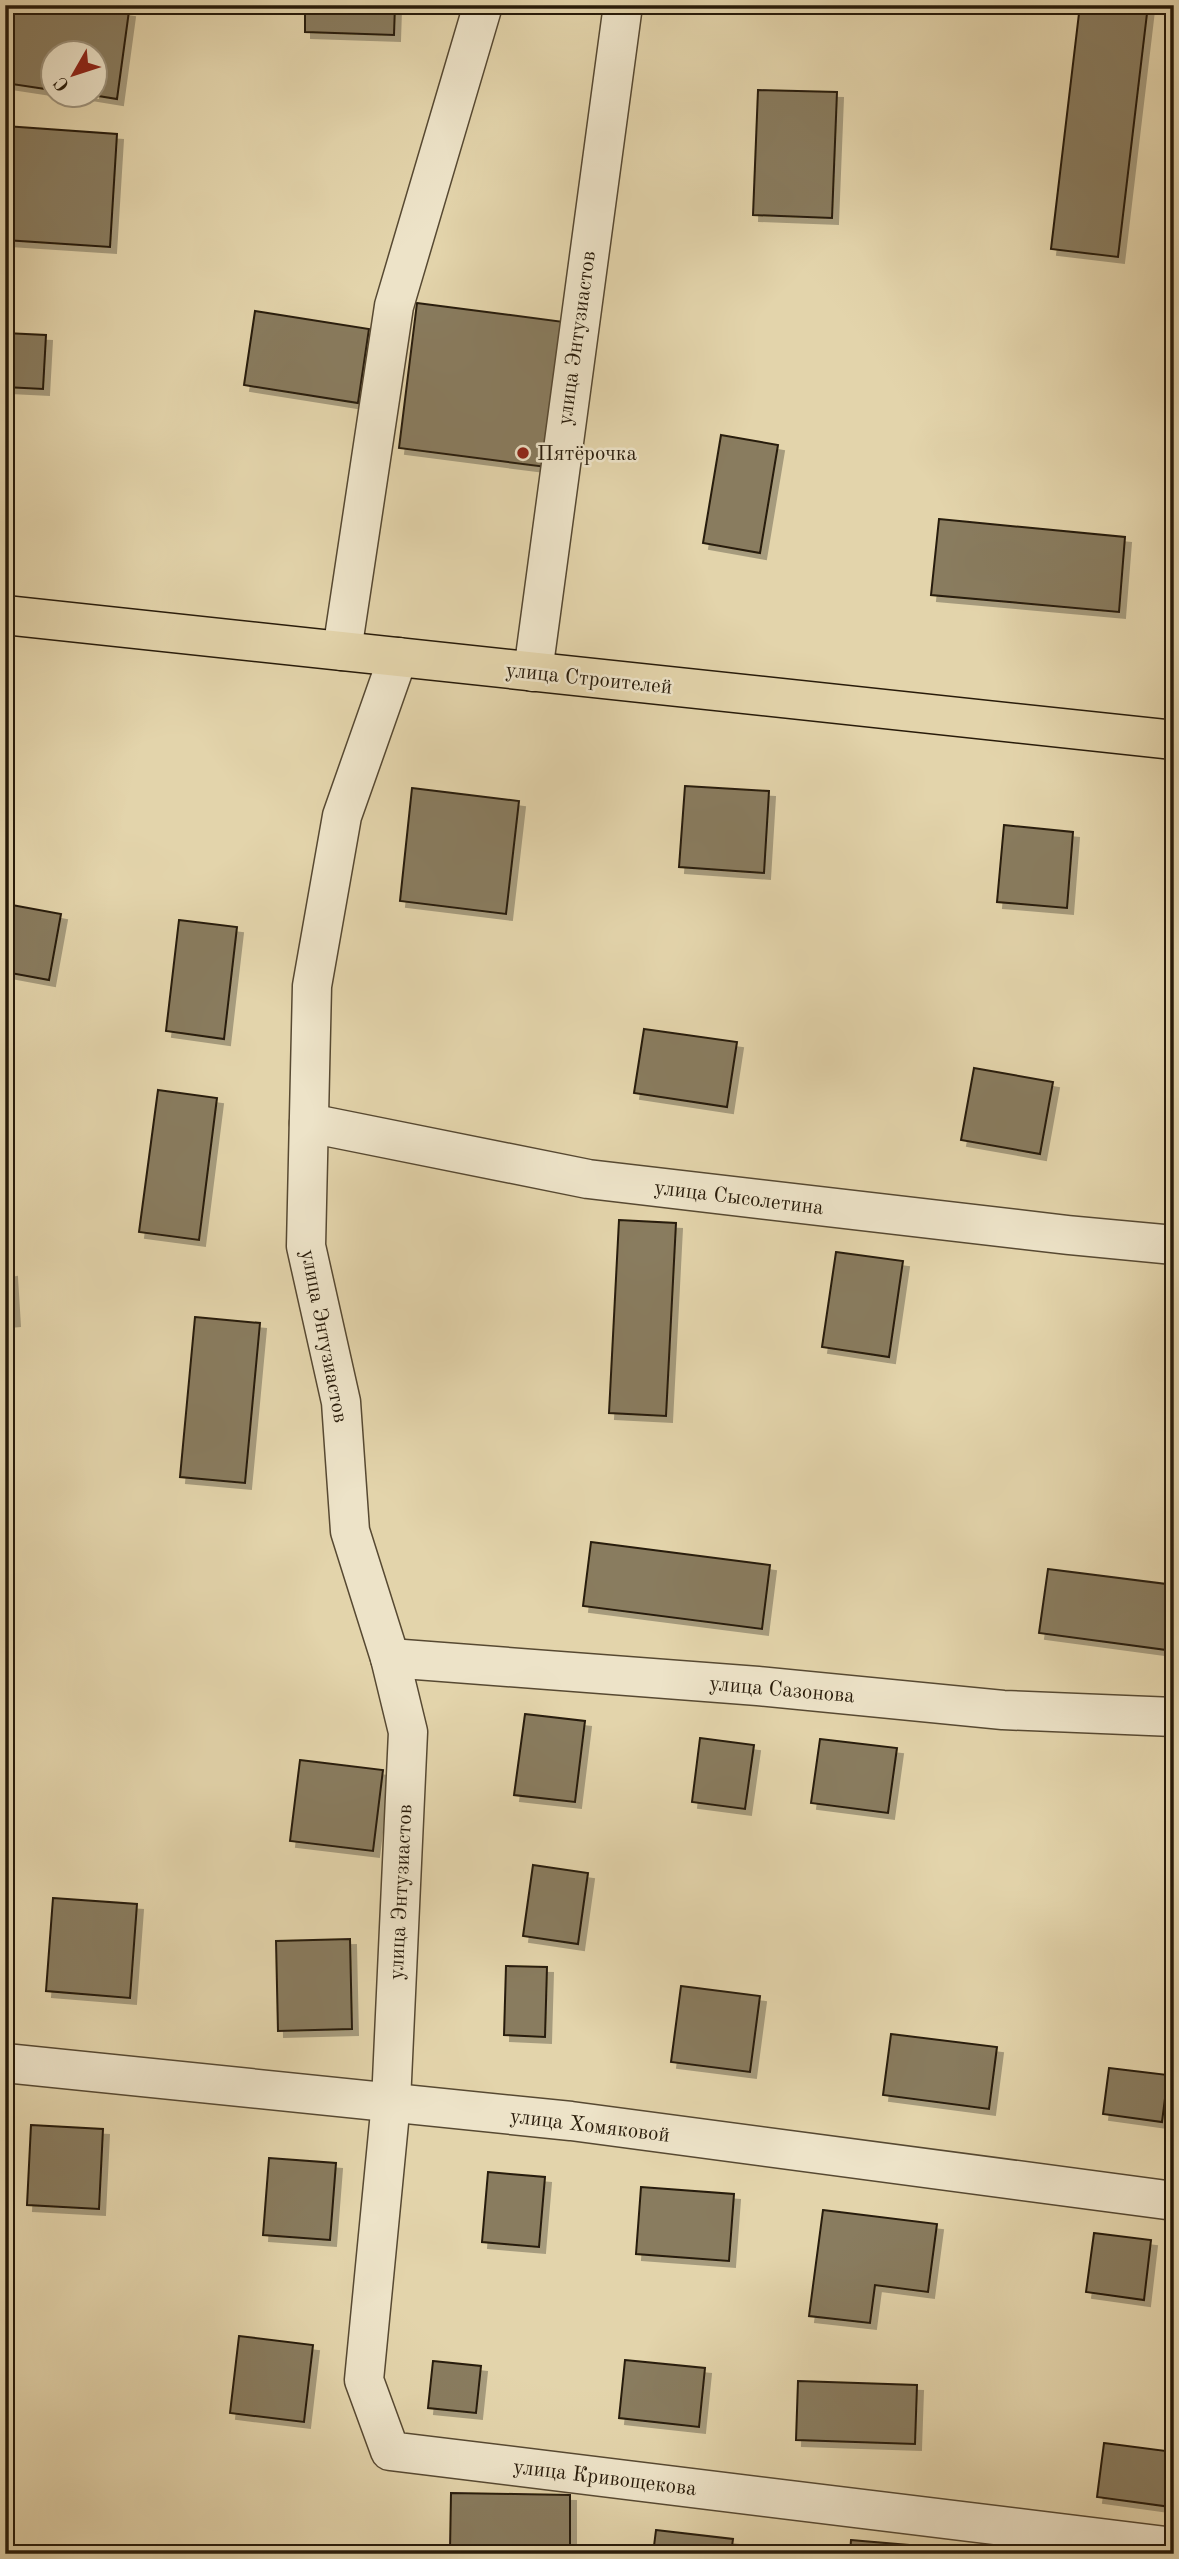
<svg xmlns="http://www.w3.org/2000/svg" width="1179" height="2559" font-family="'Old Standard TT',serif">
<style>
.building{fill:#897b5e;stroke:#281b0a;stroke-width:2;filter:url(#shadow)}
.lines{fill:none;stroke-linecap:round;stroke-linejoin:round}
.minor-casing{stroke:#574932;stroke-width:41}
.major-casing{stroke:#281b0a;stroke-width:41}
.minor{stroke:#ede3c8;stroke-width:38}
.major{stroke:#e3d4ab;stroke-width:38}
.poi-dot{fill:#8f2418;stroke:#ede3c8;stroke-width:2.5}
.labels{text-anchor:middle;stroke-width:5;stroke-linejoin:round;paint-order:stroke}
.street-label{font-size:21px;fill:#281b0a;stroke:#ede3c8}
.poi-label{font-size:21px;fill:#281b0a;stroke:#ede3c8;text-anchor:start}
</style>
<defs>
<filter id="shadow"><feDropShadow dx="6" dy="6" stdDeviation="0" flood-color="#0004"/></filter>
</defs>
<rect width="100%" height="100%" fill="#e3d4ab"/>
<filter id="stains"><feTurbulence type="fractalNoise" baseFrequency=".00286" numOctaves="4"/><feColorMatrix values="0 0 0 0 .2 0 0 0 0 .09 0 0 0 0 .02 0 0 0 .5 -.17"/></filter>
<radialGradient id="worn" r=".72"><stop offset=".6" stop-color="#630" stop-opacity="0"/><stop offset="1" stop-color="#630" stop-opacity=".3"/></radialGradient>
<g class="building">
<polygon points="12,5 88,5 129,11 117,99 86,94 94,94 94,52 52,52 52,90 5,83 5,51"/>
<polygon points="305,5 395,5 394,35 305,32"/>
<polygon points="1080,5 1148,5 1118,257 1051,249"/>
<polygon points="758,90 837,92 832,218 753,215"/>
<polygon points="5,126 117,134 110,247 5,240"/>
<polygon points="417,303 564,322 546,467 399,448"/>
<polygon points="255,311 369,329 358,403 244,385"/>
<polygon points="5,333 46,335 43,389 5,387"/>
<polygon points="721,435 778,445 760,553 703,543"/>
<polygon points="939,519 1125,537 1119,612 931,595"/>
<polygon points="685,786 769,791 764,873 679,867"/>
<polygon points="412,788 519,801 506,914 400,901"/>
<polygon points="1004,825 1073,832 1067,908 997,902"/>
<polygon points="12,905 61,914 49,980 5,972 5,945"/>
<polygon points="179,920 237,927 224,1039 166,1031"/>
<polygon points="644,1029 737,1042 727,1107 634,1093"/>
<polygon points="974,1068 1053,1082 1040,1154 961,1140"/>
<polygon points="158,1090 217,1098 199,1240 139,1232"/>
<polygon points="5,1123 7,1178 5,1178"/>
<polygon points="619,1220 676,1223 666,1416 609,1413"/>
<polygon points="836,1252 903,1261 889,1357 822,1347"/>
<polygon points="11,1271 14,1320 5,1321 5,1272"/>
<polygon points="195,1317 260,1323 245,1483 180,1477"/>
<polygon points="591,1542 770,1565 762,1629 583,1606"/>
<polygon points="1048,1569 1174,1585 1174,1651 1039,1633"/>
<polygon points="525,1714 585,1721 575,1802 514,1795"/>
<polygon points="700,1738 754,1745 745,1809 692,1802"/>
<polygon points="820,1739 897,1748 888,1813 811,1803"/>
<polygon points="300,1760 383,1770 373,1851 290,1841"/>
<polygon points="533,1865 588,1873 578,1944 523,1936"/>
<polygon points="53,1898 137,1904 130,1998 46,1991"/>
<polygon points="350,1939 352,2029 278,2031 276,1941"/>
<polygon points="506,1966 547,1967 545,2037 504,2035"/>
<polygon points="681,1986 760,1996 750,2072 671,2062"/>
<polygon points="891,2034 997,2047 989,2109 883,2095"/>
<polygon points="1109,2068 1168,2075 1162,2122 1103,2114"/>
<polygon points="31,2125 103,2129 99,2209 27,2205"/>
<polygon points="269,2158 336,2163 330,2240 263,2235"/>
<polygon points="488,2172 545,2177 539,2247 482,2242"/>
<polygon points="641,2187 734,2194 729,2261 636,2254"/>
<polygon points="823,2210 937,2224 928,2292 875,2285 870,2323 809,2316"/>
<polygon points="1094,2233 1151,2240 1144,2300 1086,2292"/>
<polygon points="239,2336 313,2345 304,2422 230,2413"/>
<polygon points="625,2360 705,2368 699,2427 619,2418"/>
<polygon points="433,2361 481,2366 476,2413 428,2408"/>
<polygon points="798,2381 917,2385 915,2444 796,2440"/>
<polygon points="1104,2443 1174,2452 1171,2507 1097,2497"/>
<polygon points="451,2493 570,2495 570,2552 450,2550"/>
<polygon points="656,2530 733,2539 731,2554 653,2554"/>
<polygon points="851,2540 932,2547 932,2554 850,2554"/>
</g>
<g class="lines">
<g class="minor-casing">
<g id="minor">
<polyline points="342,651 394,306 483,5"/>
<polyline points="398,657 342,816 312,986 306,1246 341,1402 350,1531 390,1658 408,1732 391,2102 364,2380 390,2451 1174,2547"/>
<polyline points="533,672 623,5"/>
<polyline points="309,1123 588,1179 1068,1235 1174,1245"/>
<polyline points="390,1658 758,1686 1003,1710 1174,1717"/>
<polyline points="5,2063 571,2121 1174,2201"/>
</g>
</g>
<g class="major-casing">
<polyline id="major" points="5,615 1174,740"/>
</g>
<use href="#minor" class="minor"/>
<use href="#major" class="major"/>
</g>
<circle class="poi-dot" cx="523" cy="453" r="7"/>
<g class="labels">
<g class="street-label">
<text transform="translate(576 338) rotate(-82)" y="7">улица Энтузиастов</text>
<text transform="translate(589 678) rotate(6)" y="7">улица Строителей</text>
<text transform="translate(739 1197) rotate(7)" y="7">улица Сысолетина</text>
<text transform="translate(325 1336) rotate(79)" y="7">улица Энтузиастов</text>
<text transform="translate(782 1689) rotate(5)" y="7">улица Сазонова</text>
<text transform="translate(400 1892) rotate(-87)" y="7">улица Энтузиастов</text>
<text transform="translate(590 2125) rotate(7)" y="7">улица Хомяковой</text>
<text transform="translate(605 2477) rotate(7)" y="7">улица Кривощекова</text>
</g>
<g class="poi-label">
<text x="537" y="460">Пятёрочка</text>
</g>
</g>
<rect width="1179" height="2559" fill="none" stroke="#e3d4ab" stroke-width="28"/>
<rect x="7" y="7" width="1165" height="2545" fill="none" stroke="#281b0a" stroke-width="3.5"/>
<rect x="14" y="14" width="1151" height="2531" fill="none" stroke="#281b0a" stroke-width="2"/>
<g transform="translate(74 74) rotate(231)"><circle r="33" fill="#ede3c8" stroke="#9e937c" stroke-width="2"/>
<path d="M0-5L12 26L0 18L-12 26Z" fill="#8f2418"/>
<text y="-10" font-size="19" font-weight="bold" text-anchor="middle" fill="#281b0a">С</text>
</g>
<rect width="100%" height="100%" filter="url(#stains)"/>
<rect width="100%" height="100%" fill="url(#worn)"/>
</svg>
